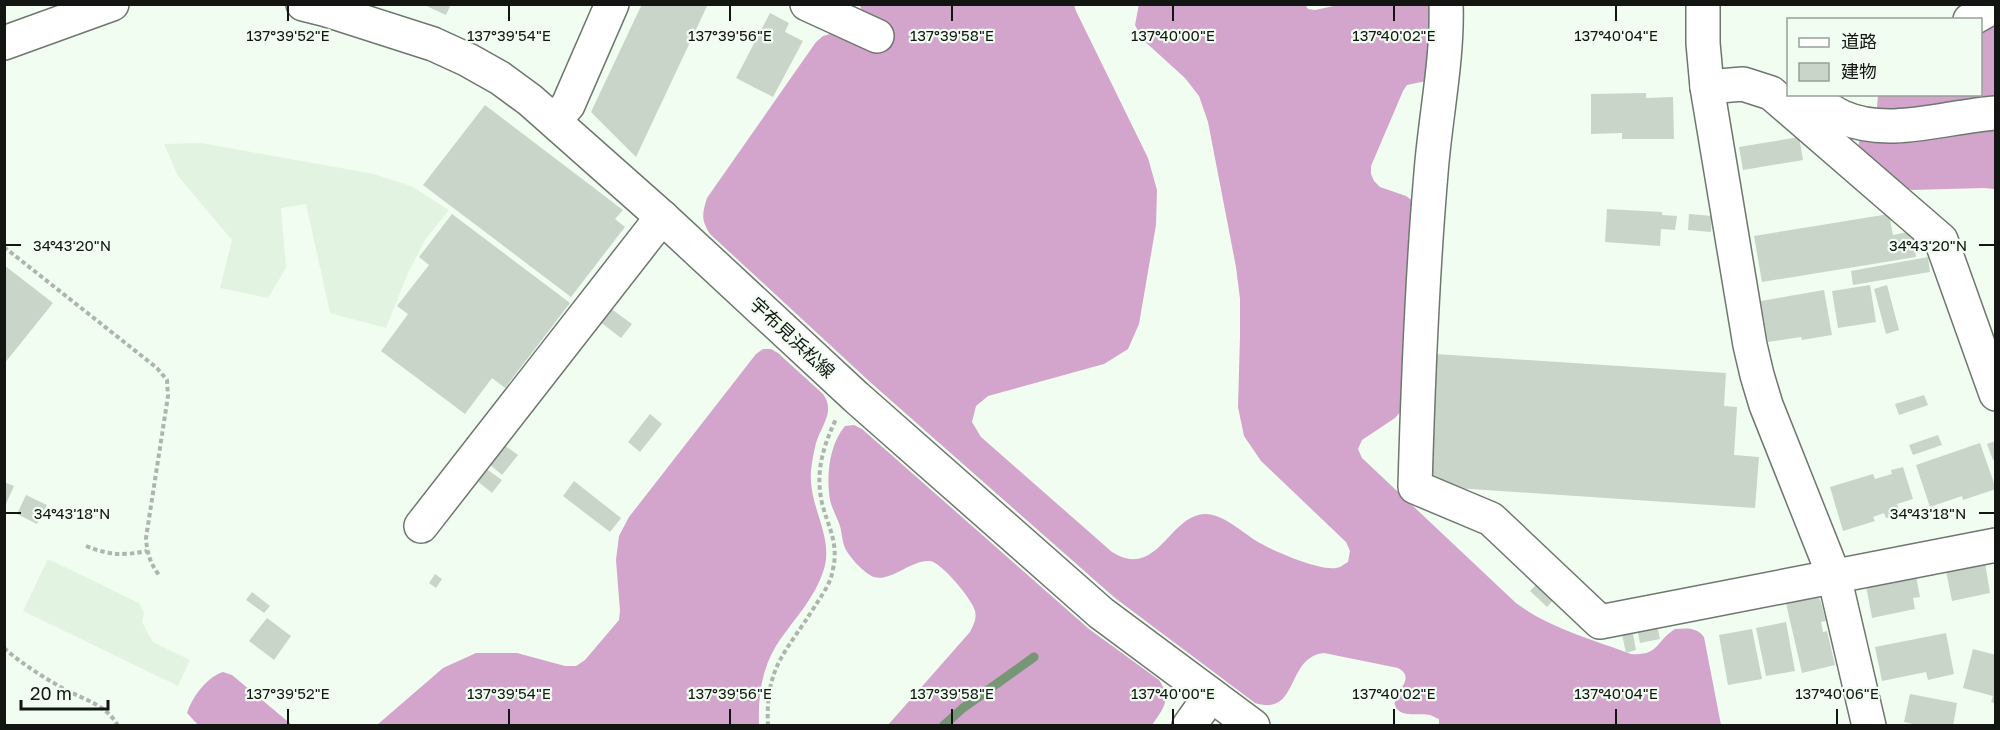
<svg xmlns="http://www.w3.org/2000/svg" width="2000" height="730" font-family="'Golos Text','Noto Sans JP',sans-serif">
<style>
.built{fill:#e2f3e2}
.forest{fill:#d3a4cc}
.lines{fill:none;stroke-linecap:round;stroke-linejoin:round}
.stream{stroke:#769676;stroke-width:9}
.building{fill:#cad5ca}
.minor-casing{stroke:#6e776e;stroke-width:36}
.major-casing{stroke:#6e776e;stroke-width:36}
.path{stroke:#adb6ad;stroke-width:4;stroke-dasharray:4.5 3;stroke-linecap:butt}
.minor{stroke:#fff;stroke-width:33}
.major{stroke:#fff;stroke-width:33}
.ticks{fill:none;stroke:#121512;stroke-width:2}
.labels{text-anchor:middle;stroke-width:4.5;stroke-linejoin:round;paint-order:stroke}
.street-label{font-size:18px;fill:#121512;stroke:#f2fdf2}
.ticks-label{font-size:15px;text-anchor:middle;fill:#121512;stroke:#f2fdf2;stroke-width:4.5;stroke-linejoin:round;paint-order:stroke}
</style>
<rect width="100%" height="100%" fill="#f2fdf2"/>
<g class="built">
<polygon points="201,143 374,174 411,186 449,210 425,240 408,273 386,328 330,313 306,204 281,208 286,268 268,298 220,288 232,240 178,176 164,144"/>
<polygon points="48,559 139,603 144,613 142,622 153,642 190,660 178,686 23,611"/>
</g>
<g class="forest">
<path d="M1139,4h166l3,5 7,1 28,-6 90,1 -7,76 -19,4 -4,6 -32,75v8l3,7 6,6 26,9 8,6 -11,207 -8,9 -33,22 -4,9 4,9 154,145c33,25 76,36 115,51 28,2 24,-12 44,-25 11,-1 22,-2 29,8l17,88h-282v-6c-1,0 -8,-4 -9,-4 -10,-3 -31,4 -35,-10 -3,-13 23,-26 3,-37l-74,-15c-39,4 -24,64 -69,50l-140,-105 -245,-216 -160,-148c-9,-14 -8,-20 -3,-36l109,-156 7,-6 11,-3 28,-21 -2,-7h214l2,6 72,147 9,32 -1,35 -17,99 -11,25 -24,15 -116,32 -12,10 -4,16 9,15 131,115c4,2 9,5 13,6 40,11 51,-59 94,-41 14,6 26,17 39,25 15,9 61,29 78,26 4,0 8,-4 12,-6l2,-11 -4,-9 -85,-81 -17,-25 -6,-29 2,-71v-37l-4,-32 -28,-145 -9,-26 -14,-18 -43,-39 -7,-14z"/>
<polygon points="1995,5 1995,102 1881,112 1877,107 1878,95 1980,94 1980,20"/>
<polygon points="1995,124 1995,189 1984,188 1912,190 1904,188 1858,147 1860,139"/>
<path d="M763,349h8l7,4 45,41c12,17 0,29 -6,46 -3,9 -5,22 -6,31 -3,35 23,65 13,98 -9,30 -32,52 -48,77 -15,25 -18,52 -17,79h-382l66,-57 33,-15h41l48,13h11l9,-6 34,-40 1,-9 -4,-51 3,-24 10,-19 127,-163z"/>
<path d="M854,425l8,4 227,200 70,51c13,19 5,28 -7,45h-264l82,-93c3,-6 7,-13 5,-21 -2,-11 -34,-49 -45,-50 -18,-2 -39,21 -56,16 -10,-4 -24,-19 -29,-29 -3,-7 -3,-15 -5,-22 -3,-9 -8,-17 -10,-26 -4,-24 -1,-55 15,-74z"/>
<path d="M223,672l9,3 60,50 -93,1 -12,-13c5,-16 20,-36 36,-41z"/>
</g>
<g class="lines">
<polyline class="stream" points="943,726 963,708 1034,657"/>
</g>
<g class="building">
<polygon points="422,4 451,4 446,15"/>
<polygon points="642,4 708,4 636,157 591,112"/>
<polygon points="770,13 789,23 785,32 803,41 773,97 736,78"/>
<polygon points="1646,93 1646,98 1673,97 1674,139 1622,139 1622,133 1591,134 1591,94"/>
<polygon points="485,105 623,210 615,219 625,227 571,297 423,185"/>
<polygon points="1799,137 1803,160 1743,170 1739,147"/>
<polygon points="1607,209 1662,212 1662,215 1677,216 1675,230 1661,229 1660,246 1605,242"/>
<polygon points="452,214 570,303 505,388 492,378 465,414 381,351 408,314 397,306 429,265 419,257"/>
<polygon points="1689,214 1712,216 1711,232 1688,230"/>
<polygon points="1889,214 1893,235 1912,231 1916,257 1762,282 1754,236"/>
<polygon points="1928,257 1930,272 1853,285 1851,271"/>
<polygon points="4,265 53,303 4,364"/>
<polygon points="1870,285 1876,322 1838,328 1832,291"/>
<polygon points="1887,285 1899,330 1886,334 1874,289"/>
<polygon points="1824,290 1832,335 1802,340 1801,337 1768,342 1761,301"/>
<polygon points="610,308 632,324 621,338 599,321"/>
<polygon points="1436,354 1726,373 1724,406 1737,407 1734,455 1759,457 1755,508 1426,486"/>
<polygon points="1924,395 1928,405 1899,415 1895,404"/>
<polygon points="650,414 662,424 640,452 628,442"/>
<polygon points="1938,435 1942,445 1913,455 1909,445"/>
<polygon points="1996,441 1996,459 1993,460 1987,444"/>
<polygon points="1980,443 1996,489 1963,500 1962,496 1930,507 1916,465"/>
<polygon points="504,445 518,455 502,475 489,464"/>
<polygon points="1903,467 1913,499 1897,504 1900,514 1886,518 1884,513 1873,517 1875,521 1843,531 1830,487 1873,474 1875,479 1892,474 1891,470"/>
<polygon points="485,468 502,480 492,493 476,480"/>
<polygon points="574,481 621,518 610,532 563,496"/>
<polygon points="4,482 14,486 4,508"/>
<polygon points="26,495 47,505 37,524 17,514"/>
<polygon points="1985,563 1990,593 1952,601 1946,571"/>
<polygon points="435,574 442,579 436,588 429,583"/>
<polygon points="1916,576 1920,597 1913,598 1915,609 1872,618 1866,586"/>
<polygon points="1539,582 1556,597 1547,607 1530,591"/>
<polygon points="252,592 270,606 264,613 246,600"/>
<polygon points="1809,593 1820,599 1826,621 1821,622 1823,632 1827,631 1835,665 1802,673 1785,599"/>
<polygon points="267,618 291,636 274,660 249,641"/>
<polygon points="1786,622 1795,671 1766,676 1756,628"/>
<polygon points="1657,624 1660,639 1640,643 1637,628"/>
<polygon points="1632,628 1636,650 1626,653 1621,630"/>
<polygon points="1752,629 1762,679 1728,685 1719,635"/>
<polygon points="1946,633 1954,674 1928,680 1926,672 1882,681 1875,647"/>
<polygon points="1973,649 1996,655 1996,704 1991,702 1993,696 1963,688"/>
<polygon points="1910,694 1957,703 1953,726 1922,726 1904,722"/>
</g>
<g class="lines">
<g class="minor-casing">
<g id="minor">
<polyline points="807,4 877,36"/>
<path d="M1446,4c2,54 -11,115 -15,169 -9,104 -13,209 -16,314l76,32 109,103 396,-77"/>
<polyline points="1703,4 1703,43 1707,87 1750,345 1757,375 1766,405 1834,576 1869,726"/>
<polyline points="1970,20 1996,5"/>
<polyline points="1707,87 1743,84 1771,93 1941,240 1996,394"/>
<path d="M1806,94c12,8 23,17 36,23 47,21 105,-1 154,-4"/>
<polyline points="555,120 568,105 612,4"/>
<polyline points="421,526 662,217"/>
<polyline points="1189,726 1211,695"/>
</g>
</g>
<g class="major-casing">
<g id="major">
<polyline points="303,4 327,10 433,44 468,60 500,78 530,100 662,217 856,397 1101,613 1253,726"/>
<polyline points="4,43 112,4"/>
</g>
</g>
<g class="path">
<path d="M4,247l153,121 10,12 1,16 -22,142c1,15 4,25 13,37"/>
<path d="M86,546c23,9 36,10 61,5"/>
<path d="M4,648c18,16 39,29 60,41 19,10 43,16 54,37"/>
<path d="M768,726c-3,-60 18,-73 47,-120 7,-11 16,-23 18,-37 6,-26 -5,-42 -11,-66 -7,-31 1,-56 14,-84"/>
</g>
<use href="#minor" class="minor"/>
<use href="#major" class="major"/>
</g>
<path class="ticks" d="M288,6v15M509,6v15M730,6v15M952,6v15M1173,6v15M1394,6v15M1616,6v15M6,245h15M1979,245h15M6,513h15M1979,513h15M288,709v15M509,709v15M730,709v15M952,709v15M1173,709v15M1394,709v15M1616,709v15M1837,709v15"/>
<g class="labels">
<g class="street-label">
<text transform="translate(792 338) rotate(43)" y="6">宇布見浜松線</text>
</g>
</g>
<g class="ticks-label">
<text x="288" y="41">137°39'52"E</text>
<text x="509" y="41">137°39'54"E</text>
<text x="730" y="41">137°39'56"E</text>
<text x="952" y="41">137°39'58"E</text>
<text x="1173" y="41">137°40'00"E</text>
<text x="1394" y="41">137°40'02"E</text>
<text x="1616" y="41">137°40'04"E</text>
<text x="72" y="251">34°43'20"N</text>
<text x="1928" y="251">34°43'20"N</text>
<text x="72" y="519">34°43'18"N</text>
<text x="1928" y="519">34°43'18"N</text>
<text x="288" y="699">137°39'52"E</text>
<text x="509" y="699">137°39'54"E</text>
<text x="730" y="699">137°39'56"E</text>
<text x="952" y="699">137°39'58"E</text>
<text x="1173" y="699">137°40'00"E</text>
<text x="1394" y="699">137°40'02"E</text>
<text x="1616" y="699">137°40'04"E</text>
<text x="1837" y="699">137°40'06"E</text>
</g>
<rect width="2000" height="730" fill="none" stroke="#121512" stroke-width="12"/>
<rect x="1787" y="18" width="195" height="78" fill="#f2fdf2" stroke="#98a098" stroke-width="1.5"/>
<rect x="1799" y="38" width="30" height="9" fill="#ffffff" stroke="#98a098" stroke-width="1.5"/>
<text x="1841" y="48" font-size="18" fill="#121512">道路</text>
<rect x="1799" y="63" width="30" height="18" fill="#cad5ca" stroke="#98a098" stroke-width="1.5"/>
<text x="1841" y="78" font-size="18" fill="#121512">建物</text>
<path d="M21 700v9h87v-9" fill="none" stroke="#121512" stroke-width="3"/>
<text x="30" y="700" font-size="18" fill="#121512" stroke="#f2fdf2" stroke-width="4.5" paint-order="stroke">20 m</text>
</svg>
